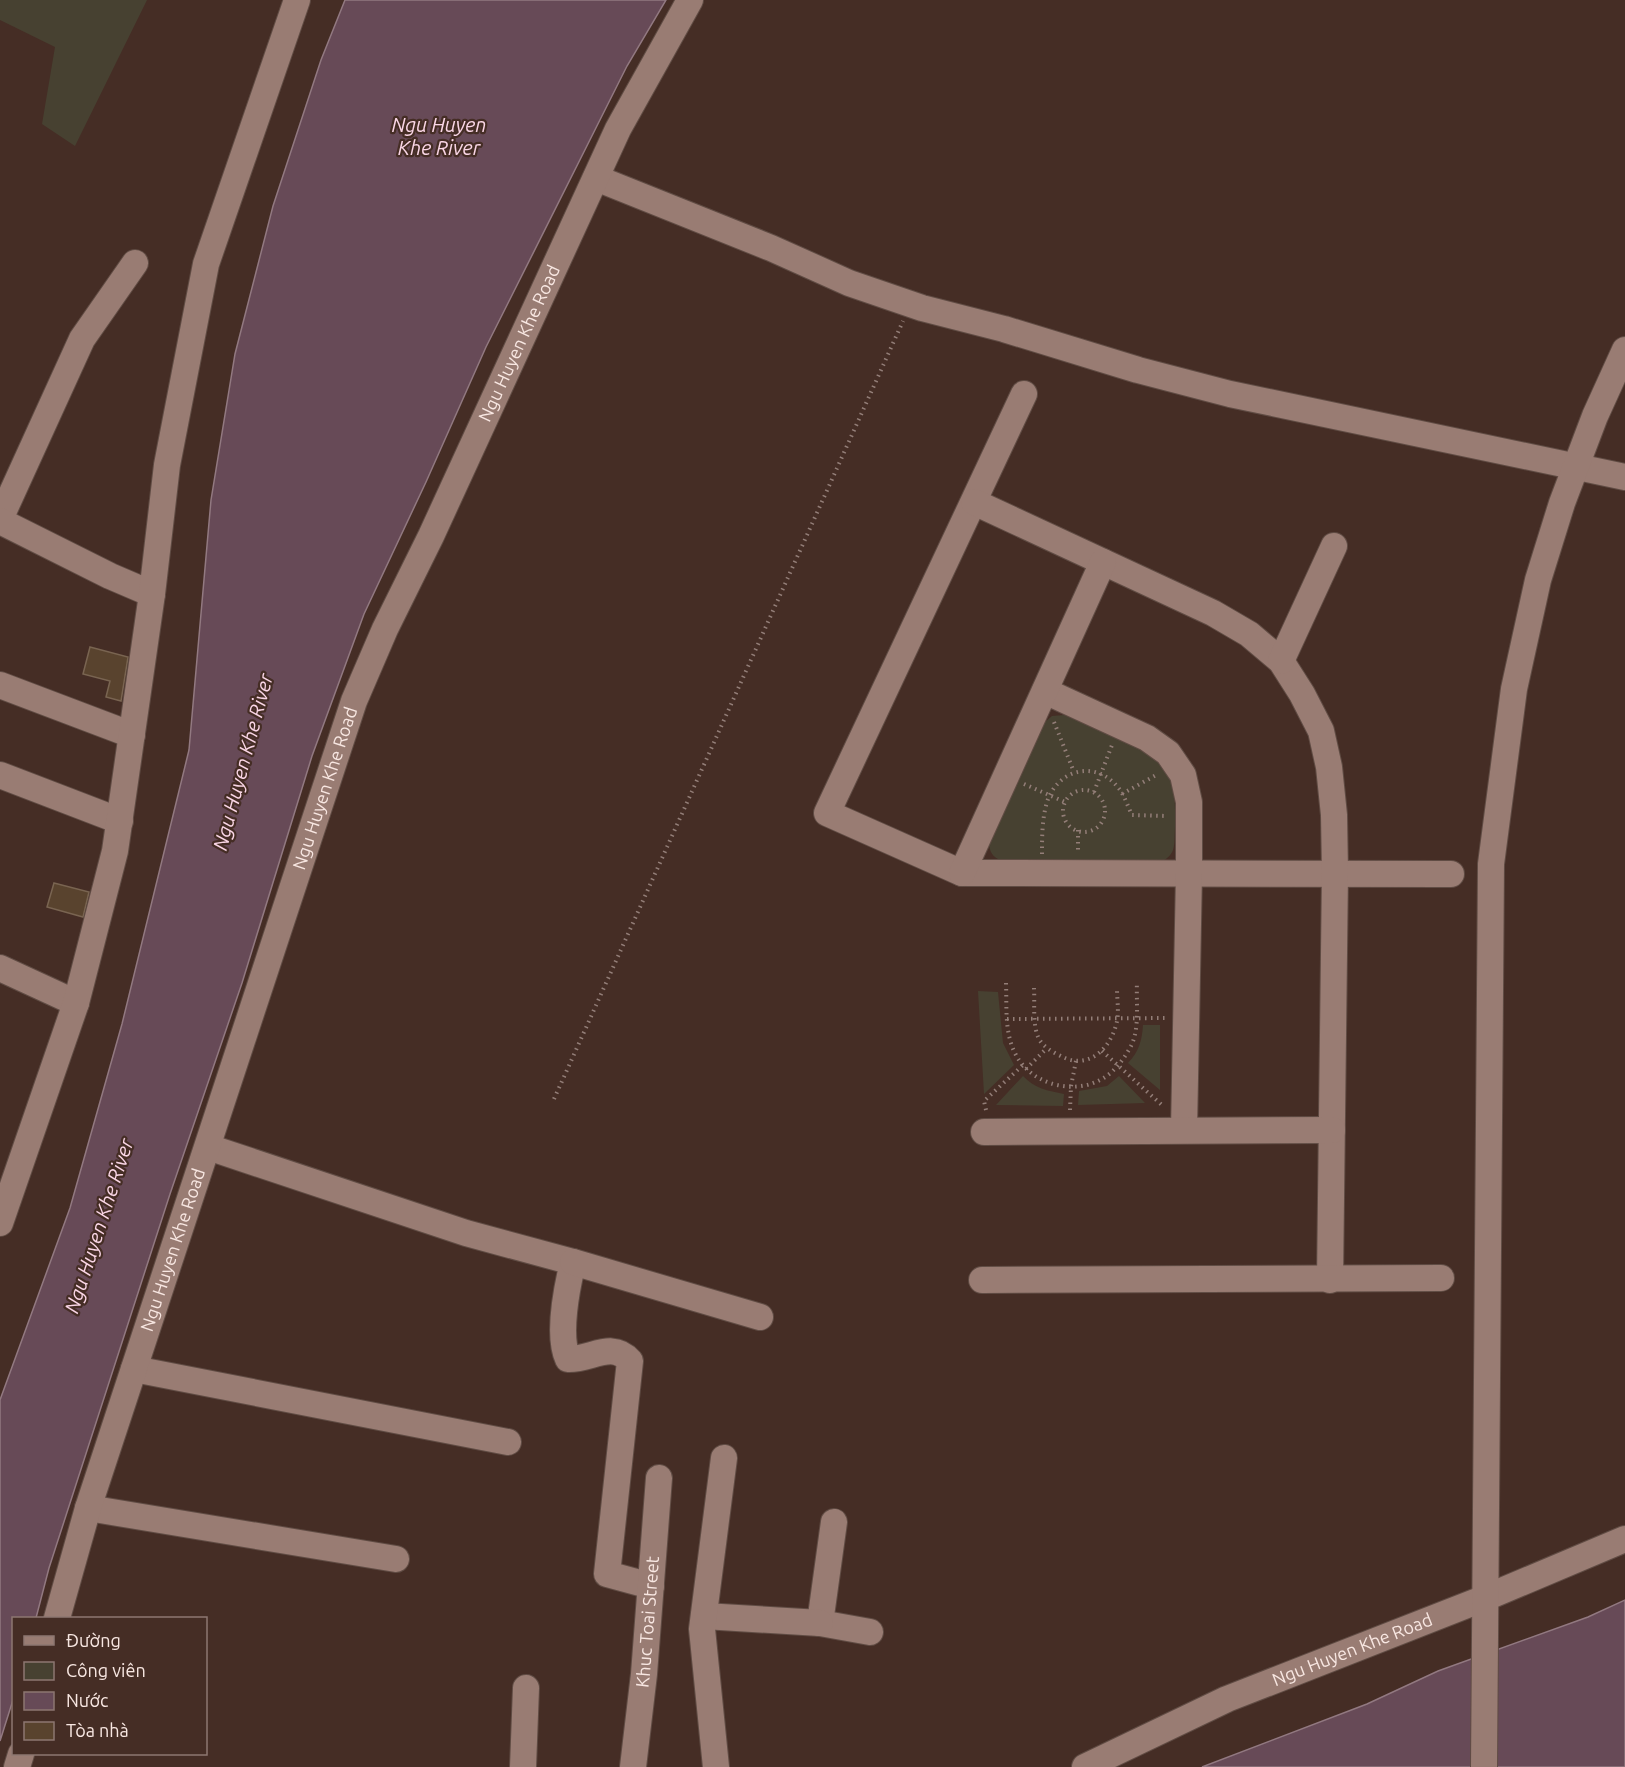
<svg xmlns="http://www.w3.org/2000/svg" width="1625" height="1767" font-family="Ubuntu,sans-serif">
<style>
.green{fill:#474131}
.water{fill:#674a57;stroke:#927981;stroke-width:1.5}
.building{fill:#59432e;stroke:#796451;stroke-width:1.5}
.lines{fill:none;stroke-linecap:round;stroke-linejoin:round}
.minor-casing{stroke:#604c44;stroke-width:28}
.path{stroke:#937e78;stroke-width:4;stroke-dasharray:1.5 4.5;stroke-linecap:butt}
.minor{stroke:#997c73;stroke-width:26}
.labels{text-anchor:middle;stroke-width:4.5;stroke-linejoin:round;paint-order:stroke}
.street-label{font-size:18px;fill:#f8e7e2;stroke:#452d25}
.water-label{font-size:20px;font-style:italic;fill:#fad6e6;stroke:#452d25}
</style>
<rect width="100%" height="100%" fill="#452d25"/>
<g class="green">
<polygon points="0,0 147,0 75,146 42,124 55,47 0,20"/>
<path d="M1064,715c26,12 96,34 106,61 6,16 5,34 5,51 -1,20 2,28 -18,37l-153,-2c-9,-4 -14,-7 -15,-18l49,-116 14,-12z"/>
<polygon points="978,991 998,992 1003,1043 1014,1065 984,1094"/>
<path d="M1143,1025h17v65l-32,-27c11,-11 14,-23 15,-38z"/>
<path d="M1023,1076c11,12 25,15 41,18l-1,12 -67,-1z"/>
<polygon points="1119,1076 1145,1103 1078,1105 1079,1091 1107,1086"/>
</g>
<g class="water">
<polygon points="345,0 666,0 627,66 486,347 426,482 364,614 312,756 242,983 170,1194 49,1568 36,1618 14,1618 13,1700 0,1741 0,1400 70,1208 122,1024 189,750 211,500 235,354 273,206 321,60"/>
<polygon points="1625,1600 1625,1767 1202,1767 1367,1704 1438,1671 1588,1617"/>
</g>
<g class="building">
<polygon points="90,647 128,657 121,701 106,697 110,681 83,674"/>
<polygon points="54,883 89,892 83,917 47,907"/>
</g>
<g class="lines">
<g class="minor-casing">
<g id="minor">
<polyline points="596,178 771,248 849,283 922,308 1004,329 1138,370 1230,394 1625,477"/>
<polyline points="1024,394 827,813 962,873 1451,874"/>
<polyline points="974,502 1213,613 1249,634 1281,661 1302,694 1321,731 1329,767 1334,815 1335,872 1330,1280"/>
<polyline points="0,519 82,339 135,263"/>
<polyline points="0,521 110,576 152,594"/>
<polyline points="1281,661 1334,546"/>
<polyline points="0,685 132,735"/>
<polyline points="1045,691 1147,738 1168,753 1183,775 1189,802 1189,873 1184,1130"/>
<polyline points="0,775 120,821"/>
<polyline points="962,873 1103,562"/>
<polyline points="0,968 76,1003"/>
<polyline points="984,1132 1332,1130"/>
<path d="M208,1147l258,86 107,29c-6,25 -16,74 -5,97 23,1 44,-19 62,2l-23,213 44,12"/>
<polyline points="0,1223 76,1003 115,851 152,594 167,465 206,264 297,0"/>
<polyline points="573,1262 760,1317"/>
<polyline points="982,1280 1441,1278"/>
<polyline points="134,1369 508,1442"/>
<polyline points="88,1508 396,1559"/>
<polyline points="834,1522 820,1623 870,1632"/>
<polyline points="704,1616 820,1623"/>
<path id="s1" d="M57,1618l31,-110 266,-807 31,-72 46,-93 187,-407 72,-129"/>
<polyline points="17,1767 21,1754"/>
<polyline points="523,1767 526,1688"/>
<path id="s2" d="M633,1767l11,-93 15,-196"/>
<polyline points="716,1767 702,1629 724,1458"/>
<path id="s3" d="M1085,1767l142,-68 258,-101 140,-59"/>
<polyline points="1484,1767 1491,864 1514,689 1538,580 1562,503 1595,416 1625,350"/>
</g>
</g>
<g class="path">
<polyline points="1054,722 1074,772"/>
<polyline points="1024,784 1065,802"/>
<circle cx="1084" cy="811" r="21"/>
<polyline points="1094,792 1112,745"/>
<polyline points="1122,794 1158,774"/>
<polyline points="1078,830 1078,854"/>
<path d="M1042,854c0,-17 0,-35 5,-52 11,-34 51,-43 73,-12 5,7 8,17 12,25l35,1"/>
<path d="M1006,983c1,24 -2,50 10,72 15,29 56,40 84,25 14,-7 24,-21 31,-34 9,-18 5,-44 6,-64"/>
<path d="M1034,988c1,15 -2,37 5,51 5,9 17,15 26,19 26,11 47,-12 52,-37 2,-10 0,-22 0,-32"/>
<polyline points="1007,1019 1167,1018"/>
<polyline points="1102,1051 1163,1106"/>
<polyline points="1026,1069 1047,1048"/>
<polyline points="554,1099 903,321"/>
<polyline points="986,1110 984,1101 1023,1065"/>
<polyline points="1070,1110 1071,1086 1076,1061"/>
</g>
<use href="#minor" class="minor"/>
</g>
<g class="labels">
<g class="street-label">
<text dy="6" stroke="none"><textPath href="#s1" startOffset="1358">Ngu Huyen Khe Road</textPath></text>
<text dy="6" stroke="none"><textPath href="#s1" startOffset="872">Ngu Huyen Khe Road</textPath></text>
<text dy="6" stroke="none"><textPath href="#s1" startOffset="386">Ngu Huyen Khe Road</textPath></text>
<text dy="6" stroke="none"><textPath href="#s2" startOffset="146">Khuc Toai Street</textPath></text>
<text dy="6" stroke="none"><textPath href="#s3" startOffset="292">Ngu Huyen Khe Road</textPath></text>
</g>
<g class="water-label">
<text x="439" y="132">Ngu Huyen<tspan x="439" dy="23">Khe River</tspan></text>
<text transform="translate(243 762) rotate(-75)" y="7">Ngu Huyen Khe River</text>
<text transform="translate(99 1226) rotate(-72)" y="7">Ngu Huyen Khe River</text>
</g>
</g>
<rect x="12" y="1617" width="195" height="138" fill="#452d25" stroke="#8d7771" stroke-width="1.5"/>
<rect x="24" y="1636" width="30" height="9" fill="#997c73" stroke="#8d7771" stroke-width="1.5"/>
<text x="66" y="1647" font-size="18" fill="#f8e7e2">Đường</text>
<rect x="24" y="1662" width="30" height="18" fill="#474131" stroke="#8d7771" stroke-width="1.5"/>
<text x="66" y="1677" font-size="18" fill="#f8e7e2">Công viên</text>
<rect x="24" y="1692" width="30" height="18" fill="#674a57" stroke="#8d7771" stroke-width="1.5"/>
<text x="66" y="1707" font-size="18" fill="#f8e7e2">Nước</text>
<rect x="24" y="1722" width="30" height="18" fill="#59432e" stroke="#8d7771" stroke-width="1.5"/>
<text x="66" y="1737" font-size="18" fill="#f8e7e2">Tòa nhà</text>
</svg>
